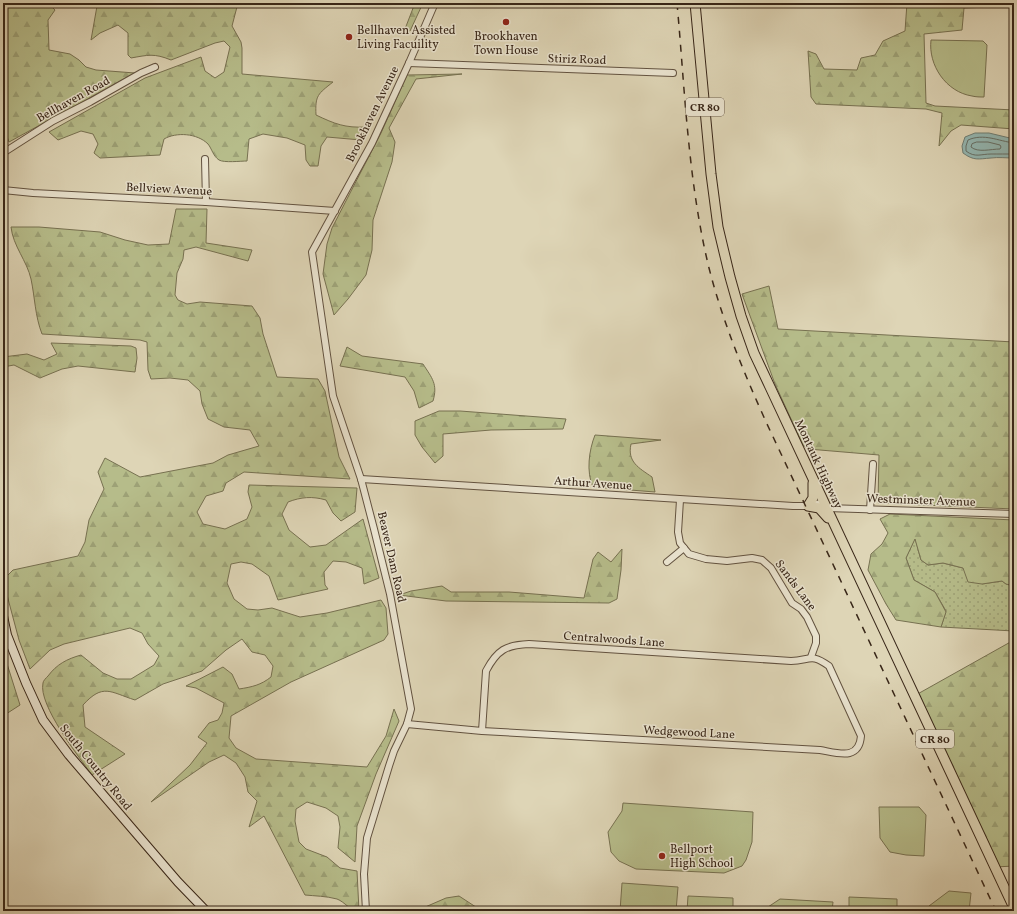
<svg xmlns="http://www.w3.org/2000/svg" width="1017" height="914" font-family="Vollkorn,serif">
<style>
.grass{fill:url(#grass-dots);stroke:#777151}
.forest{fill:url(#forest-firs);stroke:#777151}
.park{fill:#b6bc8a;stroke:#777151}
.water{fill:#94b8b3;stroke:#6f7e75}
.lines{fill:none;stroke-linecap:round;stroke-linejoin:round}
.shore{stroke:#666f66;stroke-width:1}
.street-casing{stroke:#625240;stroke-width:8}
.secondary-casing{stroke:#382618;stroke-width:10}
.primary-casing{stroke:#382618;stroke-width:11}
.street{stroke:#eae4d0;stroke-width:6}
.secondary{stroke:#eae4d0;stroke-width:8}
.primary{stroke:#ded5b6;stroke-width:9}
.rail{stroke:#382618;stroke-width:1.5;stroke-dasharray:7 7;stroke-linecap:butt}
.poi-dot{fill:#8f2418;stroke:#eae4d0;stroke-width:1.5}
.labels{text-anchor:middle;stroke-width:3;stroke-linejoin:round;paint-order:stroke}
.shield{fill:#eae4d0;stroke:#6d5f4f;stroke-width:1}
.shield-label{font-size:11px;font-weight:bold;fill:#382618}
.poi-label{font-size:12px;fill:#382618;stroke:#eae4d0;text-anchor:start}
.street-label{font-size:12px;fill:#382618;stroke:#eae4d0}
</style>
<defs>
<pattern id="grass-dots" width="8" height="8" patternUnits="userSpaceOnUse"><rect width="8" height="8" fill="#b6bc8a"/><path d="M2 2h.1M6 6h.1" fill="none" stroke="#9da176" stroke-width="1.8" stroke-linecap="round"/></pattern>
<pattern id="forest-firs" width="22" height="20" patternUnits="userSpaceOnUse"><rect width="22" height="20" fill="#b6bc8a"/><path d="M5 1l3.5 6h-7zM16 11l3.5 6h-7z" fill="#9da176"/></pattern>
</defs>
<rect width="100%" height="100%" fill="#ded5b6"/>
<filter id="stains"><feTurbulence type="fractalNoise" baseFrequency=".005" numOctaves="4"/><feColorMatrix values="0 0 0 0 .2 0 0 0 0 .09 0 0 0 0 .02 0 0 0 .5 -.17"/></filter>
<radialGradient id="worn" r=".72"><stop offset=".6" stop-color="#630" stop-opacity="0"/><stop offset="1" stop-color="#630" stop-opacity=".3"/></radialGradient>
<polygon class="grass" points="915,538 921,560 928,565 943,563 963,568 982,584 1002,581 1006,584 1014,586 1014,631 941,627 946,611 935,592 914,580 906,558"/>
<g class="forest">
<polygon points="3,3 48,3 55,10 48,20 49,50 70,54 79,60 86,67 96,70 135,73 9,142 3,126"/>
<path d="M99,3h139l-6,23 9,16 1,6v26l91,8c-15,12 -18,13 -17,33 19,9 29,13 50,12l-5,13 -34,-3 -6,9 -3,20h-8l-4,-6 -1,-15 -18,-7 -24,-4 -14,5 -2,22c-6,0 -23,2 -28,-1 -6,-4 -7,-11 -11,-16 -11,-11 -32,-12 -44,-5l-4,16 -60,3 -6,-5 4,-9 -5,-10 -12,-3 -23,9 -9,-8 96,-54 56,-21 4,14 10,7 9,-6 6,-25 -6,-6 -9,2 -44,17c-17,-7 -23,-5 -40,-2l-3,-3v-22l-10,-8 -18,8 -9,7 6,-34z"/>
<polygon points="415,3 423,3 410,31 405,29"/>
<polygon points="907,3 1014,3 1014,6 964,8 962,30 924,34 926,103 935,106 1014,110 1014,129 961,125 951,131 939,146 942,113 926,109 816,104 811,97 808,51 816,54 824,69 857,70 861,58 875,55 883,41 905,31"/>
<polygon points="462,74 416,79 389,128 395,142 392,162 373,220 372,250 366,275 348,299 334,315 323,274 327,244 332,228 381,133 407,75"/>
<path d="M176,209h31l-1,34 46,7 -4,11 -52,-14 -12,3 -1,9 -6,14 -2,22 3,5 9,4 13,-2 52,4 8,12 3,16 14,43 41,2 7,12 14,66 11,22 -106,-7 -18,11 -3,8 -17,5 -9,16 6,12 22,5 22,-10 5,-12 -4,-15 1,-7 108,3 -2,24 -14,9 -8,-8 -7,-13c-14,-4 -25,-3 -38,2l-6,12 7,16 21,17 16,-2 37,-26 16,59 -15,6 -2,-16 -16,-6 -13,-1 -9,11 1,13 3,4 -50,11 -9,-24 -17,-12 -11,-2 -10,2 -4,19 7,16 13,10 11,1 14,-2 28,9 27,-4 54,-13 5,8 2,26 -4,6 -93,42 -60,34 -2,22 7,10 20,11 111,8 19,-31 8,-27 5,12 -23,53 -19,52 -2,36 -17,-14 2,-21 -2,-11 -12,-8 -19,-6 -11,7 -1,12 4,21 7,7 21,8 13,11 17,3 2,40c-9,0 -14,-9 -22,-12 -11,-3 -22,-3 -32,-4l-41,-79 -15,11 8,-26 -9,-9 -3,-15 -9,-14 -12,-8 -15,7 -58,40 39,-37 17,-22 -9,-6 11,-14 9,-3 4,-7 2,-10 -28,-15 -10,-2 37,-19 9,7 7,15c13,-2 22,-4 32,-12l2,-11 -8,-11 -13,-3 -10,-13 -16,11 -24,21 -39,13 -28,16c-25,-8 -32,-17 -52,5l2,22 40,27 -33,21c-13,-18 -54,-70 -49,-92 0,-2 3,-5 5,-7 9,-12 19,-17 33,-21l22,18 14,6h14l23,-14 5,-9 -11,-12 -6,-11 -12,-5 -66,16 -14,6 -20,19 -11,-29 -16,-60 10,-10 65,-14 7,-14 4,-22 15,-31 -6,-17 7,-14 35,19 73,-14 15,-8 31,-9 -9,-16 -26,-3 -16,-8 -6,-15 -2,-13 -12,-11 -18,-2 -19,1 -3,-9 -1,-28 -7,-2 -98,-6c-7,-18 -7,-36 -11,-55 -4,-18 -18,-33 -20,-52h28l61,5 25,8 23,5 21,-1z"/>
<polygon points="769,286 778,329 1014,342 1014,509 878,503 879,455 808,449 803,445 775,384 742,294"/>
<polygon points="51,343 131,346 136,348 137,358 135,372 78,366 62,369 40,378 14,365 3,367 3,357 27,354 44,360 57,354"/>
<path d="M347,347l15,9 61,8c9,14 15,20 10,37l-14,7 -5,-17 -9,-14 -65,-11z"/>
<polygon points="439,411 460,411 566,419 563,429 491,430 443,434 443,456 435,463 422,447 415,435 415,421"/>
<path d="M595,435l66,5 -30,4c-4,18 8,24 21,33l3,15 -62,-5c-7,-15 -4,-37 2,-52z"/>
<polygon points="890,514 1014,520 1014,586 1006,584 1002,581 982,584 968,582 963,568 943,563 928,565 921,560 915,539 906,558 914,580 935,592 946,612 941,627 896,620 886,604 868,570 871,554 882,544 888,533 880,519"/>
<polygon points="622,549 621,570 617,599 609,603 446,601 399,595 411,591 442,586 451,592 509,592 584,598 593,559 598,552 611,562"/>
<polygon points="1014,640 1014,866 995,867 914,696"/>
<polygon points="3,651 20,705 3,716"/>
<polygon points="459,896 482,911 416,911 446,898"/>
</g>
<g class="park">
<path d="M931,40l52,1 4,4 -3,52c-4,0 -8,0 -12,-1 -26,-4 -44,-31 -41,-56z"/>
<polygon points="623,803 753,812 752,842 746,860 742,866 724,873 636,869 619,861 611,852 608,832 622,811"/>
<polygon points="879,807 919,807 926,815 924,856 906,855 890,852 880,838"/>
<polygon points="622,883 678,887 676,911 620,911"/>
<polygon points="949,891 971,893 969,911 929,911 929,906"/>
<polygon points="688,896 733,898 733,911 687,911"/>
<polygon points="849,897 897,899 897,911 849,911"/>
<polygon points="780,899 833,902 832,911 762,911"/>
</g>
<path class="water" d="M975,133h14l25,6v19c-8,0 -16,-1 -23,0 -13,1 -17,3 -28,-5l-1,-7 3,-9z"/>
<g class="lines">
<g class="shore">
<path d="M977,142h11l12,3 1,2 -1,2c-9,0 -22,4 -29,-2l1,-3z"/>
<path d="M1014,143c-16,-2 -30,-10 -46,-3l-2,6v5c9,7 15,3 25,3 8,0 15,0 23,0"/>
</g>
<g class="street-casing">
<g id="street">
<polyline points="409,63 673,73"/>
<polyline points="3,153 53,121 90,102 141,73 155,67"/>
<polyline points="205,159 206,202"/>
<polyline points="3,190 33,193 206,202 335,211"/>
<polyline points="361,479 793,506 810,506 824,502"/>
<polyline points="680,500 678,532 680,543 684,548 689,554 706,559 727,561 752,558 762,560 771,568 792,603 801,609 807,617 816,636 816,643 811,657"/>
<polyline points="827,508 1014,514"/>
<polyline points="870,510 873,464"/>
<polyline points="667,562 684,548"/>
<path d="M407,724l75,7 338,19c18,3 39,11 41,-14l-32,-70c-18,-13 -18,-6 -38,-5l-262,-17c-23,1 -32,6 -43,27l-4,60"/>
<polyline points="366,911 364,874 367,838 389,766 394,751 407,724 411,709 390,594 374,529 361,479 333,396 312,252 372,143 409,63 435,3"/>
</g>
</g>
<g class="secondary-casing">
<polyline id="secondary" points="3,616 7,635 26,683 43,720 69,755 135,832 178,882 206,911"/>
</g>
<g class="primary-casing">
<g id="primary">
<polyline points="695,3 711,174 718,227 730,277 741,316 754,353 770,387 1014,908"/>
<polyline points="813,483 813,498 808,506 819,508 828,518"/>
</g>
</g>
<use href="#street" class="street"/>
<use href="#secondary" class="secondary"/>
<use href="#primary" class="primary"/>
<path class="rail" d="M677,3c8,88 11,179 32,265 14,55 35,105 58,156l229,487"/>
</g>
<g class="poi-dot">
<circle cx="506" cy="22" r="4"/>
<circle cx="349" cy="37" r="4"/>
<circle cx="662" cy="856" r="4"/>
</g>
<g class="labels">
<g class="shield">
<rect x="686" y="98" width="38" height="18" rx="3"/>
<rect x="916" y="730" width="38" height="18" rx="3"/>
</g>
<g class="shield-label">
<text x="705" y="111">CR 80</text>
<text x="935" y="743">CR 80</text>
</g>
<g class="poi-label">
<text x="357" y="34">Bellhaven Assisted<tspan x="357" dy="14">Living Facuility</tspan></text>
<text x="506" y="40" text-anchor="middle">Brookhaven<tspan x="506" dy="14">Town House</tspan></text>
<text x="670" y="853">Bellport<tspan x="670" dy="14">High School</tspan></text>
</g>
<g class="street-label">
<text transform="translate(577 59) rotate(2)" y="4">Stiriz Road</text>
<text transform="translate(73 99) rotate(-29)" y="4">Bellhaven Road</text>
<text transform="translate(372 114) rotate(-64)" y="4">Brookhaven Avenue</text>
<text transform="translate(169 189) rotate(3)" y="4">Bellview Avenue</text>
<text transform="translate(819 464) rotate(65)" y="4">Montauk Highway</text>
<text transform="translate(593 483) rotate(4)" y="4">Arthur Avenue</text>
<text transform="translate(921 500) rotate(2)" y="4">Westminster Avenue</text>
<text transform="translate(392 557) rotate(77)" y="4">Beaver Dam Road</text>
<text transform="translate(796 585) rotate(53)" y="4">Sands Lane</text>
<text transform="translate(614 639) rotate(4)" y="4">Centralwoods Lane</text>
<text transform="translate(689 732) rotate(3)" y="4">Wedgewood Lane</text>
<text transform="translate(96 767) rotate(51)" y="4">South Country Road</text>
</g>
</g>
<rect width="1017" height="914" fill="none" stroke="#ded5b6" stroke-width="16"/>
<rect x="4" y="4" width="1009" height="906" fill="none" stroke="#382618" stroke-width="2"/>
<rect x="8" y="8" width="1001" height="898" fill="none" stroke="#382618"/>
<rect width="100%" height="100%" filter="url(#stains)"/>
<rect width="100%" height="100%" fill="url(#worn)"/>
</svg>
